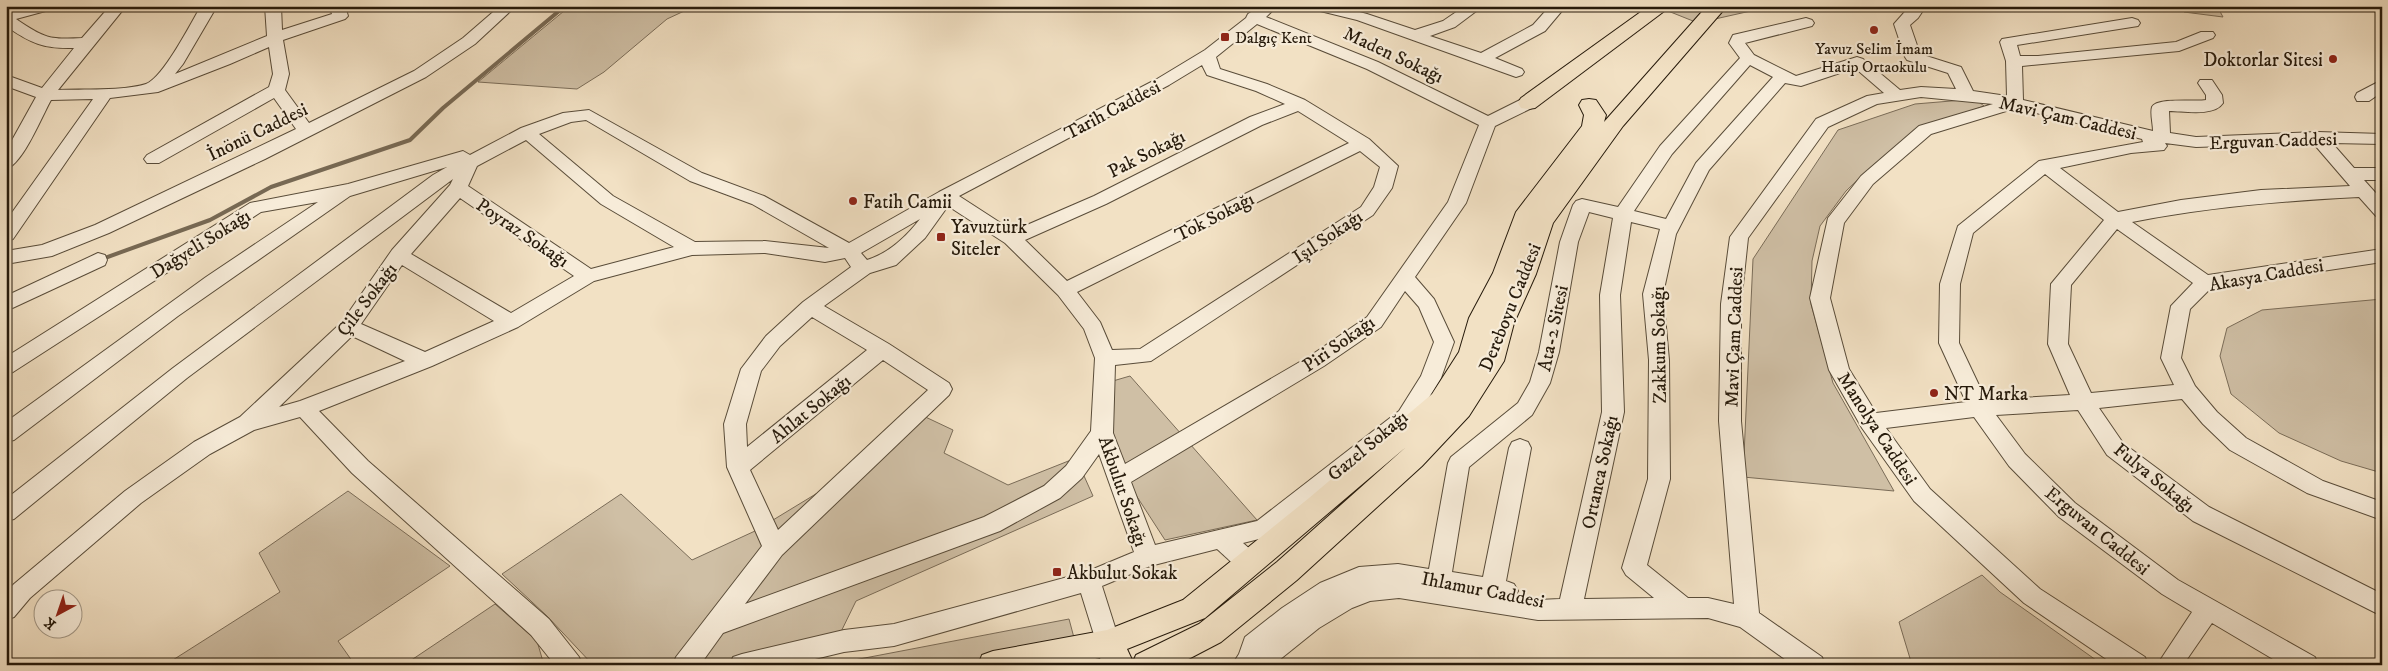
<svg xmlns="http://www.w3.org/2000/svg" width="2388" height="671" font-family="'IM FELL DW Pica',serif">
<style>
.green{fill:#cfbfa5;stroke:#7a6c58}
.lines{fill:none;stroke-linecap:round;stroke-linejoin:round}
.stream{stroke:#776954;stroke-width:4}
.minor-casing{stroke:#594c39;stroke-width:2}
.major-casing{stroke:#261a0b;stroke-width:2}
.minor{fill:#f7ecd9;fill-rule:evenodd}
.major{fill:#f2e1c4;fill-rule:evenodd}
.poi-dot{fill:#8f2418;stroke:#f7ecd9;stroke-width:2}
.labels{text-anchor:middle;stroke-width:4.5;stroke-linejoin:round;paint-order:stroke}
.far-poi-label{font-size:16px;fill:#261a0b;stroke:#f7ecd9;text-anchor:start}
.street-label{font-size:19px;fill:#261a0b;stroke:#f7ecd9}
.poi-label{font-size:19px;fill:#261a0b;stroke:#f7ecd9;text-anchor:start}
</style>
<rect width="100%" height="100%" fill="#f2e1c4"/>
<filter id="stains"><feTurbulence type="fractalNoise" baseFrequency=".004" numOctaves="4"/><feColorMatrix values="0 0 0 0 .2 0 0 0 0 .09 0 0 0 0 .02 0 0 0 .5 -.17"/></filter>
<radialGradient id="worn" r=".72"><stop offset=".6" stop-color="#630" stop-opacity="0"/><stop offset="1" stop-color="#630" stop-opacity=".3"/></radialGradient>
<g class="green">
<polygon points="570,6 695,6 667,19 604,72 577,89 478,82"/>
<polygon points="1676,6 1707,6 1693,21 1668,11"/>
<polygon points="1728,6 1773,6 1715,19"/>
<polygon points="2181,6 2217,6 2223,17 2184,12"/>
<polygon points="1975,99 1984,106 1913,132 1871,167 1846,191 1820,226 1812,261 1811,304 1833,383 1894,491 1743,477 1753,259 1838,130 1915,104"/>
<polygon points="2382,299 2382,473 2341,461 2279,433 2231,394 2220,356 2227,328 2262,310"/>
<polygon points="1130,376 1257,520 1165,540 1112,458 1106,383"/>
<polygon points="917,413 953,430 944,453 1008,485 1076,458 1093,496 856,601 835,644 727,665 593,665 547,616 502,574 621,494 692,560 755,531 865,464"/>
<polygon points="348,491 450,566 338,641 355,665 165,665 280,592 259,553"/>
<polygon points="1982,575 2000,592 2103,665 1912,665 1899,622"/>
<polygon points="495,604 537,641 544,665 404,665"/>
<polygon points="1069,619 1077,649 973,665 828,665"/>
</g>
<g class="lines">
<polyline class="stream" points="102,259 210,220 271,187 410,140 443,108 565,6"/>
<g class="minor-casing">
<g id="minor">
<path d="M29,6h26l-2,3 -37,10c28,19 33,21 66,19l28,-32h16l-68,84c23,-1 67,1 88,-6 17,-6 45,-61 55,-78h16l-34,58 -8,10 92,-38 -2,-30h16l1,24 50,-16 -3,-8h16l3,10 -3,3 -62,21 6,34 -4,16 24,33 105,-52 49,-33 37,-32h16l-41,38 -49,33 -161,82 -156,74 -57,23 -46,8v-13l36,-6 53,-20 201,-96 -22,-31 -115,65h-12l-3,-4 3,-4 122,-68 4,-13 -4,-27 -39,17 -72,28 -48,6 -97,141 -7,2v-20l87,-122 -42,1c-9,16 -28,64 -45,69v-18l30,-54 -30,-11v-11l36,13 32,-40c-30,1 -44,-5 -68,-22v-14z"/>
<path d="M1260,6h17l-11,11 112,45 110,54 34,-17h12l2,4 -2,4 -39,19 -29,77 -51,74 19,22 20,43 -13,36 -28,45 -142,113 -28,7 15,13 4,7 -4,7c-16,6 -28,-10 -41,-21l-67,17 -48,20 18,57 -3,8 -9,3 -9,-3 -18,-58 -187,53 -50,6 -54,13h-60l3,-8 9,-3 102,-24 50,-6 192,-52 48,-20 -35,-98 -17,24 -22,20 -60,33 -277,102 -23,32h-27l3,-8 86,-111 -35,-79 -3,-43 17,-55 25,-33 37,-34 48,-35 -6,-9 -20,4 -60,-9 -73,2 -98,26 -76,46 -86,39 -113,45 49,50 181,158 30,38 3,8h-27l-24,-30 -179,-162 -52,-56 -46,13 -44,24 -69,49 -111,95 -16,19 -8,3v-28l8,-8 111,-93 69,-49 46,-25 102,-95 50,-72 58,-65 3,-6 -266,199 -173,141 -8,2v-22l167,-131 260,-193 14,-8 -97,29 -172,120 -164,124 -8,2v-20l200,-145 112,-75 -57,10 -248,160 -7,3v-18l244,-154 98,-19 115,-33 7,4 51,-27 42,-15 26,-3 113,63 62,23 85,47 90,-51 218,-113 48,-29 41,-32 2,-4zM1257,24l110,45 112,56 -31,77 -81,115 -57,39 -185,108 -12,-31 2,-68 36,-4 222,-146 19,-27 6,-22 -29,-27 -64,-39 -38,-16 -47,-15 -4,-12zM1202,65l5,10 49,16 29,13 -35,13 -156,79 -81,35 -54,-35 210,-111zM1298,111l51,32 -282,138 -42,-41 81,-36 156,-79zM586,120l104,61 62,23 77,44 -64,-7 -70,1 -82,-46 -74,-62 32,-12zM526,140l75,64 73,43 -83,22 -123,-83 9,-20zM1360,151l20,16 -6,20 -13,20 -221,142 -28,1 -12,-28 -23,-30zM460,198l114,78 -63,37 -100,-59zM948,206l57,37 53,52 26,34 11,29 -4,73 -25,35 -22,20 -60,31 -239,87 37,-49 167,-160 3,-6 -3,-6 -60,-39 -65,-38 46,-33 26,-8 29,-27zM920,219c-14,18 -31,34 -53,41l-6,-7zM402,265l92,56 -69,31 -64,-28zM1405,291l14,16 15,35 -13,34 -22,35 -142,110 -102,24 -24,-63 193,-116 57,-39zM812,317l55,33 -120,97 -1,-23 15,-53 19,-25zM352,336l53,25 -105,40 -21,6zM883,360l45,30 -150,140 -28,-60z"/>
<polygon points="1310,6 1337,6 1367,14 1415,30 1443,21 1465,6 1483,6 1455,27 1430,36 1481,53 1533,25 1550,6 1566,6 1545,31 1495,58 1522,69 1524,72 1522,75 1516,77 1357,20 1312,9"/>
<path d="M1910,6h16l-8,12 -8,7 10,29 41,13 12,24 34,5 -1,-35 -6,-19 2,-3 130,-21 6,2 2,3 -2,3 -121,19 3,11h18l138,-14 25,-10h12l2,3 -2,3 -34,13 -157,15 1,34 130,31c0,-7 -3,-18 -1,-24 5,-10 44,-5 54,-7v-5l-8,-12 2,-3h12l10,15 1,8c-9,14 -40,8 -54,8l1,22 26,4 122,-5 64,2v10l-50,-1 22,25h28v12h-18l18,20v18l-6,-2 -17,-19c-78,4 -150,10 -227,25l76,53 174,-26v13l-171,26 -21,21 -9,49 14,28 22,26 29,26 77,43 59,21v18l-75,-27 -77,-43 -27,-26 -21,-25 -83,9 24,35 86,64 173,87v22l-189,-95 -86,-66 -29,-45 -82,5 29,39 50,49 103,77 137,77 3,8h-35l-71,-42 -29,42h-26l35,-53 -30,-18 -103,-77 -50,-51 -35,-49 -88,11 44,61 110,100 105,68 3,8h-33l-91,-62 -110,-102 -52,-73 -33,-58 -19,-72 18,-80 33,-42 58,-50 74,-22 -72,-7 -44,7 -49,23 -80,111 -7,66v117l18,192 63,44 3,8h-32l-53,-38 -32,-9 -170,2 -139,-22 -29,3 -18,7 -33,20 -46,37h-41l7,-11 6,-17 37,-29 38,-25 39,-16 39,-3 31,5 19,-106 3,-6 67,-54 12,-21 9,-30 21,-110 13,-37 3,-4 6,-2 36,8 42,-61 80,-88 -11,-15 4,-8 73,-17 6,2 2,3 -2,3 -67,17 9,12 42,21 61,-19 6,2 37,31 21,-3 35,2 -8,-16 -41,-13 -2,-3 -11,-33zM1750,65l23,12 -77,86 -30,56 -32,-8 38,-57zM1855,68l29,25 -17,3 -51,23 -86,118 -9,67 -2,117 15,183 -26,-6h-20l-41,-33 23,-86 -1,-119 -6,-66 13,-60 33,-64 76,-87 16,3zM2016,108l126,31 1,3 -104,19 -81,65 -18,58 -1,59 27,59 -90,11 -27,-44 -19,-71 14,-75 29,-39 58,-50zM2165,143l31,4 117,-4 37,43 -89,4 -80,10 -63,12 -58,-44 71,-15 33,-3 3,-4zM2045,174l59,46 -53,64 -3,60 22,51 -84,5 -27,-57 1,-59 13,-51zM1589,212l24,6 -13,77 2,117 -42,187 -22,1 -23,-4 3,-5 -4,-7 -8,-3 25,-133 -3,-6 -8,-3 -8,3 -3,6 -26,129 -31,-5 17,-105 63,-52 18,-32 9,-31 19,-110zM1631,222l29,7 -17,65 6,66 -1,119 -26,89 4,7 28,23 -70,1 40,-187 -4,-117zM2117,229l76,54 -22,23 -10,52 13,27 -83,8 -23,-49 3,-59z"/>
<polygon points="2382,80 2382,92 2369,101 2357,101 2355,97 2357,93"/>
<polygon points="98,253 105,255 107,260 105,265 6,311 6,296"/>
</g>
</g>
<g class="major-casing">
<g id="major">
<polygon points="1649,6 1671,6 1535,108 1528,109 1521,108 1518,103 1521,98"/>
<path d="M1707,6h20l-104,120 -70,97 -17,51 -22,49 -10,38 -35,55 -47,50 -125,114 -76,62 -44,23h-74l-3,-7 -34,7h-88l4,-10 11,-4 114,-21 76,-30 126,-102 123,-104 27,-42 10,-34 24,-45 23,-61 66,-86 2,-11 -5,-10 3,-5 7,-1 7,1 10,15 -2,7zM1406,447l-129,115 -78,62 -63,31 -3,7 -6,-13 78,-31z"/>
</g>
</g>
<use href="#minor" class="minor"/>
<use href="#major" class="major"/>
</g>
<g class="poi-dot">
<circle cx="1874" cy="30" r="5"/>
<rect x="1220" y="32" width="10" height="10" rx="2.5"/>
<circle cx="2333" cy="59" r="5"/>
<circle cx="853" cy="201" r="5"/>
<rect x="936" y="232" width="10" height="10" rx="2.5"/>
<circle cx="1934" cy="393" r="5"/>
<rect x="1052" y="567" width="10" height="10" rx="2.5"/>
</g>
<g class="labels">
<g class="far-poi-label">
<text x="1235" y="43">Dalgıç Kent</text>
<text x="1874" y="54" text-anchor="middle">Yavuz Selim İmam<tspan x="1874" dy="18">Hatip Ortaokulu</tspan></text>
</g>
<g class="street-label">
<text transform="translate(1394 54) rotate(25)" y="7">Maden Sokağı</text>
<text transform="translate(1112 109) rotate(-28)" y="7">Tarih Caddesi</text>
<text transform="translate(2068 117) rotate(13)" y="7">Mavi Çam Caddesi</text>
<text transform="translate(257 131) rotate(-26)" y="7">İnönü Caddesi</text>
<text transform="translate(2273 140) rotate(-2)" y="7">Erguvan Caddesi</text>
<text transform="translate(1146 153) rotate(-27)" y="7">Pak Sokağı</text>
<text transform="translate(1214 216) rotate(-27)" y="7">Tok Sokağı</text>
<text transform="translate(523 232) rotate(34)" y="7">Poyraz Sokağı</text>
<text transform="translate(1327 236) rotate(-34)" y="7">Işıl Sokağı</text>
<text transform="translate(200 243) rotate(-32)" y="7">Dağyeli Sokağı</text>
<text transform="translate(2266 274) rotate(-10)" y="7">Akasya Caddesi</text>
<text transform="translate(366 299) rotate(-53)" y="7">Çile Sokağı</text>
<text transform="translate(1509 307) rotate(-68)" y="7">Dereboyu Caddesi</text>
<text transform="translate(1552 328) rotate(-78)" y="7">Ata-2 Sitesi</text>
<text transform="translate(1733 337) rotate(-88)" y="7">Mavi Çam Caddesi</text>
<text transform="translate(1338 343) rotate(-35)" y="7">Piri Sokağı</text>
<text transform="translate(1658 345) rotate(-91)" y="7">Zakkum Sokağı</text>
<text transform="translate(810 408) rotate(-39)" y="7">Ahlat Sokağı</text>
<text transform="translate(1878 428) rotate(57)" y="7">Manolya Caddesi</text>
<text transform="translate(1367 445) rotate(-40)" y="7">Gazel Sokağı</text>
<text transform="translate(1599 472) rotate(-78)" y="7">Ortanca Sokağı</text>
<text transform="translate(2155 477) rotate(39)" y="7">Fulya Sokağı</text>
<text transform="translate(1124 491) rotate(71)" y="7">Akbulut Sokağı</text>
<text transform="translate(2098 530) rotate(39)" y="7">Erguvan Caddesi</text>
<text transform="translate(1483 589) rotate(11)" y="7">Ihlamur Caddesi</text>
</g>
<g class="poi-label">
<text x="2323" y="66" text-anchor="end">Doktorlar Sitesi</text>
<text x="863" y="208">Fatih Camii</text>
<text x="951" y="233">Yavuztürk<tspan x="951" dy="22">Siteler</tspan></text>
<text x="1944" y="400">NT Marka</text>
<text x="1067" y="579">Akbulut Sokak</text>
</g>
</g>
<rect width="2388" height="671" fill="none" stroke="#f2e1c4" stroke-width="25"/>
<rect x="8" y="8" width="2373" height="656" fill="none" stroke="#261a0b" stroke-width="2.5"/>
<rect x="12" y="12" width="2363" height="646" fill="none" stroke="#261a0b"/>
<g transform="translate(58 614) rotate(220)"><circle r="24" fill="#f7ecd9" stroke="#a39887"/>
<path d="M0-4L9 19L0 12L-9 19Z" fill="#8f2418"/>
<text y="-8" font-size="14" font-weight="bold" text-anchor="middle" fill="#261a0b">K</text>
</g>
<rect width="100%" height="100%" filter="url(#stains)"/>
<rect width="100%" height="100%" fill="url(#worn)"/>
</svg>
